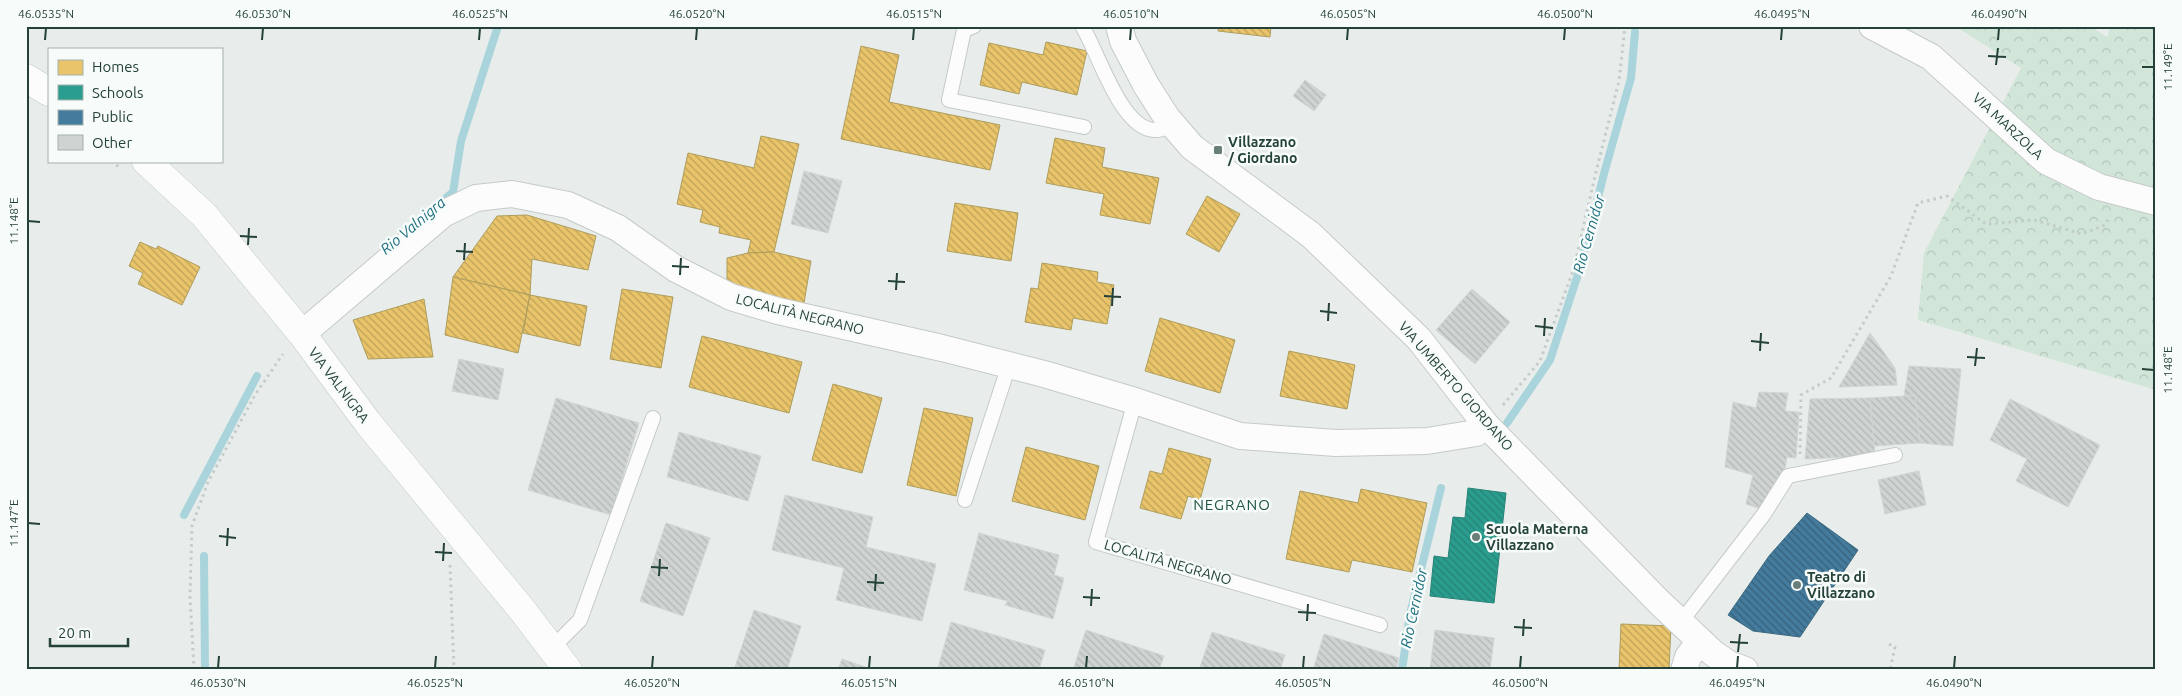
<svg xmlns="http://www.w3.org/2000/svg" width="2182" height="696" font-family="Ubuntu,sans-serif">
<style>
.forest{fill:url(#forest-crowns)}
.homes{fill:url(#homes-back-hatch);stroke:#ae9d5c}
.schools{fill:url(#schools-back-hatch);stroke:#288276}
.public{fill:url(#public-back-hatch);stroke:#3b6a7f}
.lines{fill:none;stroke-linecap:round;stroke-linejoin:round}
.stream{stroke:#a9d4db;stroke-width:8}
.building{fill:url(#building-back-hatch);stroke:#d1d6d4}
.service-casing{stroke:#c5cac8;stroke-width:16}
.minor-casing{stroke:#c5cac8;stroke-width:28}
.secondary-casing{stroke:#c3cbc8;stroke-width:29}
.path{stroke:#c3ccca;stroke-width:3;stroke-dasharray:2.5 4;stroke-linecap:butt}
.service{stroke:#fcfcfc;stroke-width:14}
.minor{stroke:#fcfcfc;stroke-width:26}
.secondary{stroke:#fcfcfc;stroke-width:28}
.ticks{fill:none;stroke:#24423a;stroke-width:2}
.poi-dot{fill:#697e78;stroke:#f7fbf9;stroke-width:2}
.labels{text-anchor:middle;stroke-width:5;stroke-linejoin:round;paint-order:stroke}
.street-label{font-size:14px;fill:#24423a;stroke:#f7fbf9}
.poi-label{font-size:14px;font-weight:bold;fill:#24423a;stroke:#f7fbf9;text-anchor:start}
.water-label{font-size:15px;font-style:italic;fill:#1c6f80;stroke:#f7fbf9}
.neighbourhood-label{font-size:15px;letter-spacing:1px;fill:#1f5548;stroke:#f7fbf9}
.neatline{fill:none;stroke:#24423a;stroke-width:2}
.ticks-label{font-size:12px;text-anchor:middle;fill:#24423a}
</style>
<defs>
<pattern id="forest-crowns" width="20" height="18" patternUnits="userSpaceOnUse" patternTransform="scale(1.25)"><rect width="20" height="18" fill="#d1e6d8"/><path d="M2 6a3 3 0 1 1 6 0M12 15a3 3 0 1 1 6 0" fill="none" stroke="#b3c6ba"/></pattern>
<pattern id="homes-back-hatch" width="6" height="6" patternUnits="userSpaceOnUse" patternTransform="scale(1.25)"><rect width="6" height="6" fill="#e9c46a"/><path d="M-1 5l2 2M0 0l6 6M5-1l2 2" fill="none" stroke="#bda158"/></pattern>
<pattern id="schools-back-hatch" width="6" height="6" patternUnits="userSpaceOnUse" patternTransform="scale(1.25)"><rect width="6" height="6" fill="#2a9d8f"/><path d="M-1 5l2 2M0 0l6 6M5-1l2 2" fill="none" stroke="#248276"/></pattern>
<pattern id="public-back-hatch" width="6" height="6" patternUnits="userSpaceOnUse" patternTransform="scale(1.25)"><rect width="6" height="6" fill="#457b9d"/><path d="M-1 5l2 2M0 0l6 6M5-1l2 2" fill="none" stroke="#36617a"/></pattern>
<pattern id="building-back-hatch" width="6" height="6" patternUnits="userSpaceOnUse" patternTransform="scale(1.25)"><rect width="6" height="6" fill="#cfd4d2"/><path d="M-1 5l2 2M0 0l6 6M5-1l2 2" fill="none" stroke="#b2b7b5"/></pattern>
</defs>
<rect width="100%" height="100%" fill="#e8edeb"/>
<polygon class="forest" points="1955,26 2090,26 2107,37 2111,26 2156,26 2156,390 1918,320 1924,253 2021,68"/>
<g class="homes">
<polygon points="1219,26 1271,26 1270,37 1218,31"/>
<polygon points="1046,42 1087,51 1077,95 1022,82 1019,94 980,85 989,43 1043,55"/>
<polygon points="861,46 899,55 889,102 1000,125 990,170 841,139"/>
<polygon points="761,136 799,144 774,252 748,253 751,240 719,233 720,227 700,222 703,210 677,204 688,153 754,168"/>
<polygon points="1055,138 1105,148 1102,167 1159,178 1150,224 1100,215 1104,194 1046,183"/>
<polygon points="1207,196 1240,214 1219,252 1186,234"/>
<polygon points="955,203 1018,213 1011,261 947,251"/>
<polygon points="527,215 596,236 588,270 532,259 530,295 453,277 497,216"/>
<polygon points="140,242 156,249 158,246 200,267 182,305 138,284 143,273 129,266"/>
<polygon points="774,252 811,261 803,309 727,290 727,258 748,253"/>
<polygon points="1042,263 1098,272 1097,282 1114,285 1107,324 1073,318 1071,330 1025,322 1031,288 1038,289"/>
<polygon points="453,277 530,295 518,353 445,335"/>
<polygon points="622,289 673,297 661,368 610,359"/>
<polygon points="530,295 587,306 580,346 523,333"/>
<polygon points="424,299 433,357 368,359 353,320"/>
<polygon points="1160,318 1235,340 1220,393 1145,371"/>
<polygon points="702,336 802,362 789,413 689,387"/>
<polygon points="1289,351 1355,365 1347,409 1280,396"/>
<polygon points="833,384 882,398 862,473 812,460"/>
<polygon points="924,408 973,418 956,496 907,485"/>
<polygon points="1026,447 1099,466 1085,520 1012,501"/>
<polygon points="1169,448 1211,459 1200,500 1188,496 1181,519 1140,508 1150,471 1162,474"/>
<polygon points="1361,489 1427,503 1412,572 1352,560 1349,572 1286,559 1300,491 1358,503"/>
<polygon points="1621,624 1671,626 1669,670 1619,670"/>
</g>
<polygon class="schools" points="1468,488 1506,493 1494,603 1430,596 1434,556 1448,558 1453,517 1465,518"/>
<polygon class="public" points="1807,513 1858,550 1800,637 1753,631 1728,615 1769,556"/>
<g class="lines">
<g class="stream">
<polyline points="439,204 453,192 461,141 498,26"/>
<polyline points="1507,423 1550,360 1580,268 1605,170 1631,78 1635,32"/>
<polyline points="184,515 257,376"/>
<polyline points="204,556 205,670"/>
<polyline points="1402,670 1410,614 1441,488"/>
</g>
</g>
<g class="building">
<polygon points="1305,80 1326,95 1314,111 1293,96"/>
<polygon points="804,171 842,181 828,233 791,224"/>
<polygon points="1472,289 1510,322 1475,364 1436,330"/>
<polygon points="1870,333 1895,368 1897,385 1839,387"/>
<polygon points="459,359 504,369 498,400 452,391"/>
<polygon points="1909,366 1961,369 1953,446 1920,443 1915,396 1904,396"/>
<polygon points="1759,392 1788,393 1785,411 1799,412 1796,458 1787,457 1784,475 1761,509 1746,504 1753,475 1725,467 1733,402 1756,408"/>
<polygon points="1904,396 1915,396 1920,443 1874,446 1870,398"/>
<polygon points="556,398 639,423 611,515 528,490"/>
<polygon points="1870,398 1875,456 1805,459 1810,399"/>
<polygon points="2010,399 2100,445 2068,507 2016,481 2027,459 1990,440"/>
<polygon points="679,432 761,456 748,501 667,477"/>
<polygon points="1919,471 1926,505 1885,514 1878,480"/>
<polygon points="785,495 873,517 866,547 936,564 922,621 836,600 844,568 772,550"/>
<polygon points="666,523 710,538 683,616 640,601"/>
<polygon points="979,533 1059,555 1054,575 1064,578 1053,619 1005,605 1008,601 964,590"/>
<polygon points="754,610 801,626 787,670 734,670"/>
<polygon points="951,622 1045,650 1039,670 946,670 938,668"/>
<polygon points="1086,630 1164,656 1159,670 1073,670"/>
<polygon points="1435,630 1494,638 1490,670 1430,670"/>
<polygon points="1212,632 1285,655 1280,670 1199,670"/>
<polygon points="1324,634 1399,658 1396,670 1313,670"/>
<polygon points="842,659 874,670 838,670"/>
</g>
<g class="lines">
<g class="service-casing">
<g id="service">
<polyline points="974,26 964,30 949,100 1084,127"/>
<path d="M1082,26c16,25 38,102 72,104 5,1 14,-3 19,-5"/>
<polyline points="1135,401 1096,542 1380,625"/>
<polyline points="965,500 1009,365"/>
<polyline points="1680,623 1764,514 1788,476 1895,455"/>
<polyline points="551,649 580,620 653,418"/>
</g>
</g>
<g class="minor-casing">
<g id="minor">
<polyline points="1119,26 1123,41 1146,85 1167,118 1192,147 1311,235 1419,339 1486,425 1659,602 1713,653 1729,664 1745,670"/>
<polyline points="1872,26 1931,57 2046,161 2099,187 2156,202"/>
<polyline points="302,334 443,214 476,198 512,194 568,205 618,228 676,269 731,297 778,311 942,348 1044,374 1135,401 1240,436 1336,443 1427,441 1476,433 1486,425"/>
<polyline points="1684,670 1688,657 1700,641"/>
</g>
</g>
<g class="secondary-casing">
<g id="secondary">
<polyline points="26,78 49,92"/>
<polyline points="146,161 204,215 302,334 368,423 523,611 568,670"/>
</g>
</g>
<g class="path">
<polyline points="111,161 119,167"/>
<polyline points="1503,405 1540,361 1574,268 1595,176 1619,81 1625,26"/>
<polyline points="1800,454 1801,395 1831,378 1891,276 1918,203 1947,196 1986,224 2034,220 2082,234 2105,225 2110,216"/>
<polyline points="450,565 454,670"/>
<polyline points="1889,644 1895,647 1890,670"/>
<polyline points="194,670 190,596 192,526 208,482 255,395 283,354"/>
</g>
<use href="#service" class="service"/>
<use href="#minor" class="minor"/>
<use href="#secondary" class="secondary"/>
</g>
<path class="ticks" d="M45,40l1,-12M262,40l1,-12M479,40l1,-12M696,40l1,-12M913,40l1,-12M1130,40l1,-12M1347,40l1,-12M1564,40l1,-12M1781,40l1,-12M1998,40l1,-12M1988,56l18,1M1996,65l2,-17M2142,67h12M28,221l12,1M240,236l17,1M248,245l1,-17M456,251l17,1M464,260l1,-17M672,266l17,1M680,275l1,-17M888,281l17,1M896,290l1,-17M1104,296l17,1M1112,306l1,-18M1320,311l17,2M1328,321l1,-18M1535,326l18,2M1544,336l1,-18M1751,341l18,2M1760,351l1,-18M1967,357l18,1M1975,366l2,-18M2142,369l12,1M28,523l12,1M219,536l17,2M227,546l1,-18M435,552l17,1M443,561l1,-18M651,567l17,1M659,576l1,-17M867,582l17,1M875,591l1,-17M1083,597l17,1M1091,606l1,-17M1298,612l18,1M1307,621l1,-17M1514,627l18,1M1523,636l1,-17M1730,642l18,1M1738,652l2,-18M218,668l1,-12M435,668l1,-12M652,668l1,-12M869,668l1,-12M1086,668l1,-12M1303,668l1,-12M1520,668l1,-12M1737,668l1,-12M1954,668l1,-12"/>
<g class="poi-dot">
<rect x="1213" y="145" width="10" height="10" rx="2.5"/>
<circle cx="1476" cy="537" r="5"/>
<circle cx="1797" cy="585" r="5"/>
</g>
<g class="labels">
<g class="street-label">
<text transform="translate(2008 126) rotate(43)" y="5">VIA MARZOLA</text>
<text transform="translate(800 314) rotate(14)" y="5">LOCALITÀ NEGRANO</text>
<text transform="translate(339 385) rotate(53)" y="5">VIA VALNIGRA</text>
<text transform="translate(1456 386) rotate(49)" y="5">VIA UMBERTO GIORDANO</text>
<text transform="translate(1168 562) rotate(16)" y="5">LOCALITÀ NEGRANO</text>
</g>
<g class="poi-label">
<text x="1228" y="147">Villazzano<tspan x="1228" dy="16">/ Giordano</tspan></text>
<text x="1486" y="534">Scuola Materna<tspan x="1486" dy="16">Villazzano</tspan></text>
<text x="1807" y="582">Teatro di<tspan x="1807" dy="16">Villazzano</tspan></text>
</g>
<g class="water-label">
<text transform="translate(413 226) rotate(-40)" y="5">Rio Valnigra</text>
<text transform="translate(1589 234) rotate(-74)" y="5">Rio Cernidor</text>
<text transform="translate(1414 608) rotate(-78)" y="5">Rio Cernidor</text>
</g>
<g class="neighbourhood-label">
<text x="1232" y="510">NEGRANO</text>
</g>
</g>
<rect width="2182" height="696" fill="none" stroke="#f7fbf9" stroke-width="55"/>
<rect x="48" y="48" width="175" height="115" fill="#f7fbf9" stroke="#a3b1ad"/>
<rect x="58" y="60" width="25" height="15" fill="#e9c46a" stroke="#a3b1ad"/>
<text x="92" y="72" font-size="15" fill="#24423a">Homes</text>
<rect x="58" y="85" width="25" height="15" fill="#2a9d8f" stroke="#a3b1ad"/>
<text x="92" y="98" font-size="15" fill="#24423a">Schools</text>
<rect x="58" y="110" width="25" height="15" fill="#457b9d" stroke="#a3b1ad"/>
<text x="92" y="122" font-size="15" fill="#24423a">Public</text>
<rect x="58" y="135" width="25" height="15" fill="#cfd4d2" stroke="#a3b1ad"/>
<text x="92" y="148" font-size="15" fill="#24423a">Other</text>
<path d="M50 638v8h78v-8" fill="none" stroke="#24423a" stroke-width="2.5"/>
<text x="58" y="638" font-size="15" fill="#24423a" stroke="#f7fbf9" stroke-width="4" paint-order="stroke">20 m</text>
<rect x="28" y="28" width="2126" height="640" class="neatline"/>
<g class="ticks-label">
<text x="46" y="18">46.0535°N</text>
<text x="263" y="18">46.0530°N</text>
<text x="480" y="18">46.0525°N</text>
<text x="697" y="18">46.0520°N</text>
<text x="914" y="18">46.0515°N</text>
<text x="1131" y="18">46.0510°N</text>
<text x="1348" y="18">46.0505°N</text>
<text x="1565" y="18">46.0500°N</text>
<text x="1782" y="18">46.0495°N</text>
<text x="1999" y="18">46.0490°N</text>
<text transform="translate(2168 67) rotate(-90)" y="4">11.149°E</text>
<text transform="translate(14 221) rotate(-90)" y="4">11.148°E</text>
<text transform="translate(2168 370) rotate(-90)" y="4">11.148°E</text>
<text transform="translate(14 523) rotate(-90)" y="4">11.147°E</text>
<text x="218" y="687">46.0530°N</text>
<text x="435" y="687">46.0525°N</text>
<text x="652" y="687">46.0520°N</text>
<text x="869" y="687">46.0515°N</text>
<text x="1086" y="687">46.0510°N</text>
<text x="1303" y="687">46.0505°N</text>
<text x="1520" y="687">46.0500°N</text>
<text x="1737" y="687">46.0495°N</text>
<text x="1954" y="687">46.0490°N</text>
</g>
</svg>
